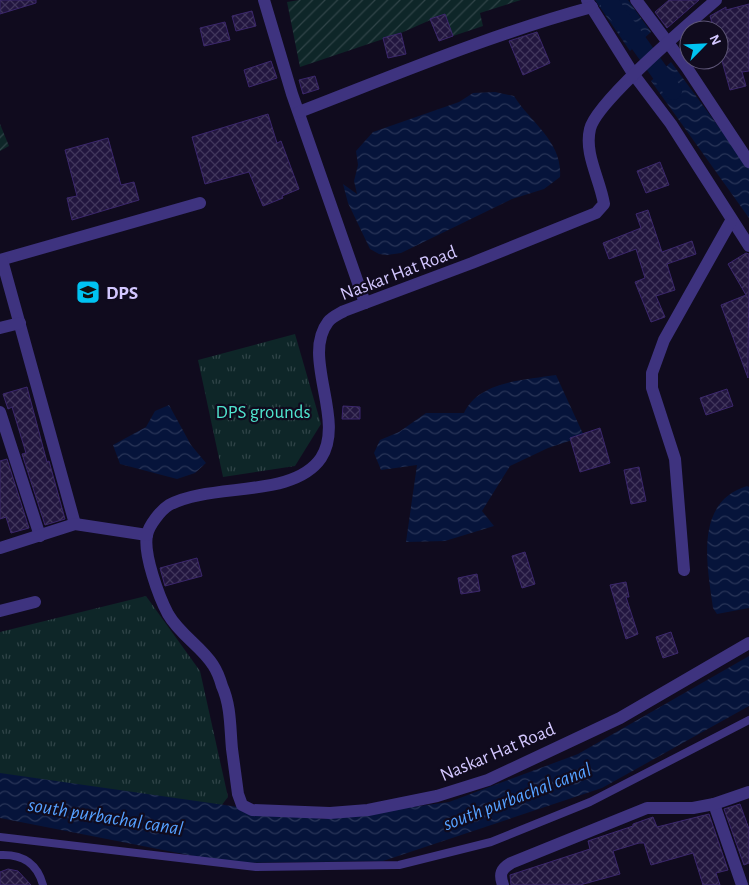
<svg xmlns="http://www.w3.org/2000/svg" width="749" height="885" font-family="'Alegreya Sans',sans-serif">
<style>
.grass{fill:url(#grass-tufts)}
.garden{fill:url(#garden-furrows)}
.water{fill:url(#water-waves)}
.lines{fill:none;stroke-linecap:round;stroke-linejoin:round}
.canal{stroke:#06143b;stroke-width:18}
.building{fill:url(#building-cross-hatch);stroke:#3b276c}
.lane{stroke:#3e337f;stroke-width:8}
.street{stroke:#3e337f;stroke-width:12}
.labels{text-anchor:middle;stroke-width:4.5;stroke-linejoin:round;paint-order:stroke}
.street-label{font-size:19px;fill:#d3c7ff;stroke:#100b1e}
.poi-label{font-size:19px;font-weight:bold;fill:#d3c7ff;stroke:#100b1e;text-anchor:start}
.park-label{font-size:19px;fill:#4fe3cd;stroke:#100b1e}
.water-label{font-size:20px;font-style:italic;fill:#55a0ff;stroke:#100b1e}
</style>
<defs>
<pattern id="grass-tufts" width="24" height="20" patternUnits="userSpaceOnUse" patternTransform="scale(1.25)"><rect width="24" height="20" fill="#0e2628"/><path d="M3 7l-1-3M5 7V3M7 7l1-3M15 17l-1-3M17 17v-4M19 17l1-3" fill="none" stroke="#304448"/></pattern>
<pattern id="garden-furrows" width="10" height="10" patternUnits="userSpaceOnUse" patternTransform="scale(1.25)"><rect width="10" height="10" fill="#0e2628"/><path d="M-1 1l2-2M0 10L10 0M9 11l2-2" fill="none" stroke="#304448"/></pattern>
<pattern id="water-waves" width="16" height="10" patternUnits="userSpaceOnUse" patternTransform="scale(1.25)"><rect width="16" height="10" fill="#06143b"/><path d="M0 5q4-4 8 0t8 0" fill="none" stroke="#293558"/></pattern>
<pattern id="building-cross-hatch" width="8" height="8" patternUnits="userSpaceOnUse" patternTransform="scale(1.25)"><rect width="8" height="8" fill="#22163f"/><path d="M0 0l8 8M0 8l8-8" fill="none" stroke="#41365c"/></pattern>
</defs>
<rect width="100%" height="100%" fill="#100b1e"/>
<g class="grass">
<polygon points="295,334 321,424 295,466 223,477 198,360"/>
<polygon points="146,596 200,671 228,797 201,832 0,798 0,632"/>
</g>
<g class="garden">
<polygon points="299,0 521,0 480,13 483,26 453,36 444,14 401,33 300,67 287,2"/>
<polygon points="0,124 9,146 0,151"/>
</g>
<g class="water">
<polygon points="595,0 628,0 651,32 630,51"/>
<polygon points="671,62 749,168 749,218 651,81"/>
<path d="M495,92l19,4c17,27 49,46 46,81l-16,12 -32,10 -111,54 -14,2 -8,-1 -9,-5 -22,-46 -5,-19 14,10 -3,-13 4,-16 -2,-14 17,-19 86,-30 14,-9z"/>
<path d="M556,375l28,61 -36,12 -38,18 -28,45 12,15 -49,15 -39,1 11,-77 -36,5 -7,-17 6,-13 19,-8 27,-19h38c15,-32 60,-33 92,-38z"/>
<polygon points="169,405 191,445 206,463 195,473 177,479 120,464 113,445 146,427 155,411"/>
<path d="M747,486l2,1v121l-32,6 -4,-6c-6,-43 -19,-106 34,-122z"/>
<polygon points="749,656 749,706 602,788 383,861 229,863 0,818 0,773 323,819 449,802 578,754"/>
</g>
<g class="lines">
<polyline class="canal" points="608,0 673,91"/>
</g>
<g class="building">
<polygon points="0,0 36,0 36,3 0,14"/>
<polygon points="669,0 699,0 667,28 655,12"/>
<polygon points="749,4 749,71 742,72 746,86 730,90 719,50 719,30 714,30 710,16 726,7 726,10"/>
<polygon points="252,11 256,26 236,31 232,16"/>
<polygon points="445,14 453,36 439,41 430,19"/>
<polygon points="225,22 230,40 204,46 200,28"/>
<polygon points="537,32 550,63 523,75 509,41"/>
<polygon points="401,33 406,54 388,58 383,38"/>
<polygon points="271,61 277,78 249,87 244,70"/>
<polygon points="315,76 319,89 303,94 299,80"/>
<polygon points="268,114 277,143 281,141 299,189 282,196 283,198 263,206 249,172 205,184 192,137"/>
<polygon points="108,138 121,185 134,182 139,200 72,220 67,198 77,196 65,150"/>
<polygon points="660,162 669,185 646,193 637,171"/>
<polygon points="648,210 662,252 692,241 696,254 667,264 675,290 656,296 665,317 651,322 635,282 645,278 636,249 609,259 603,243 641,228 636,214"/>
<polygon points="746,253 749,254 748,378 721,305 746,295 728,264"/>
<polygon points="27,387 47,462 49,461 65,519 45,525 22,454 26,453 12,407 8,409 3,394"/>
<polygon points="727,389 733,406 706,415 700,398"/>
<polygon points="343,406 360,407 360,419 342,419"/>
<polygon points="600,428 610,463 580,472 570,438"/>
<polygon points="7,459 29,528 11,533 6,517 0,519 0,461"/>
<polygon points="639,467 646,501 631,504 624,470"/>
<polygon points="525,552 535,584 522,588 512,556"/>
<polygon points="197,558 202,576 165,586 160,568"/>
<polygon points="477,574 480,591 461,594 458,578"/>
<polygon points="626,582 629,597 626,597 638,634 626,639 610,585"/>
<polygon points="671,632 678,653 663,658 656,637"/>
<polygon points="740,804 749,829 749,863 744,865 724,809"/>
<polygon points="709,814 728,870 716,873 720,885 703,885 693,853 651,865 644,843 639,843 613,851 620,874 580,885 511,885 510,875 590,849 588,841 633,826 633,824 653,817 657,827"/>
<polygon points="8,869 18,871 31,885 0,885 0,872"/>
</g>
<g class="lines">
<g class="lane">
<polyline points="0,837 256,867 399,865 491,842 590,802 749,720"/>
<path d="M0,855c23,-1 37,8 43,30"/>
</g>
<g class="street">
<polyline points="264,0 292,94 365,303"/>
<polyline points="587,0 634,75 671,124 749,246"/>
<polyline points="636,0 687,68 749,162"/>
<path d="M716,0c-24,21 -120,102 -126,129 -6,25 10,50 14,75l-8,9 -124,50 -128,48c-5,3 -12,6 -16,11 -27,35 18,98 -7,136 -28,41 -109,24 -152,47 -8,5 -20,20 -22,30 -4,19 12,62 21,79 12,21 33,32 45,51 4,6 7,14 9,21 9,20 8,42 10,63 2,15 4,30 6,45l4,11 10,5 78,3 38,-3 69,-14 51,-16 132,-62 129,-75"/>
<path d="M299,112c96,-37 193,-78 293,-105"/>
<polyline points="0,260 200,203"/>
<polyline points="2,260 75,524"/>
<polyline points="0,328 20,323"/>
<polyline points="0,412 40,536"/>
<polyline points="0,548 75,524 147,535"/>
<polyline points="684,570 675,459 652,388 652,373 664,340 731,221"/>
<polyline points="0,611 35,602"/>
<polyline points="714,804 742,885"/>
<path d="M503,885c-4,-11 -2,-16 8,-22l136,-55h46l21,-4 35,-12"/>
</g>
</g>
<defs>
<g id="school-square" transform="scale(1.25)"><rect x="-9" y="-9" width="18" height="18" rx="4" fill="#00c3f2" stroke="#100b1e"/><path d="M0-5L7-2L0 1L-7-2ZM-4 1L0 2.5L4 1V4Q0 6-4 4Z" fill="#111"/></g>
</defs>
<g fill-rule="evenodd">
<use href="#school-square" x="88" y="292"/>
</g>
<g class="labels">
<g class="street-label">
<text transform="translate(398 272) rotate(-21)" y="7">Naskar Hat Road</text>
<text transform="translate(497 751) rotate(-23)" y="7">Naskar Hat Road</text>
</g>
<g class="poi-label">
<text x="106" y="299">DPS</text>
</g>
<g class="park-label">
<text x="263" y="418">DPS grounds</text>
</g>
<g class="water-label">
<text transform="translate(517 796) rotate(-21)" y="7">south purbachal canal</text>
<text transform="translate(106 816) rotate(9)" y="7">south purbachal canal</text>
</g>
</g>
<g transform="translate(704 45) rotate(66)"><circle r="24" fill="#100b1e" stroke="#5e5678"/>
<path d="M0-4L9 19L0 12L-9 19Z" fill="#00c3f2"/>
<text y="-8" font-size="14" font-weight="bold" text-anchor="middle" fill="#d3c7ff">N</text>
</g>
</svg>
